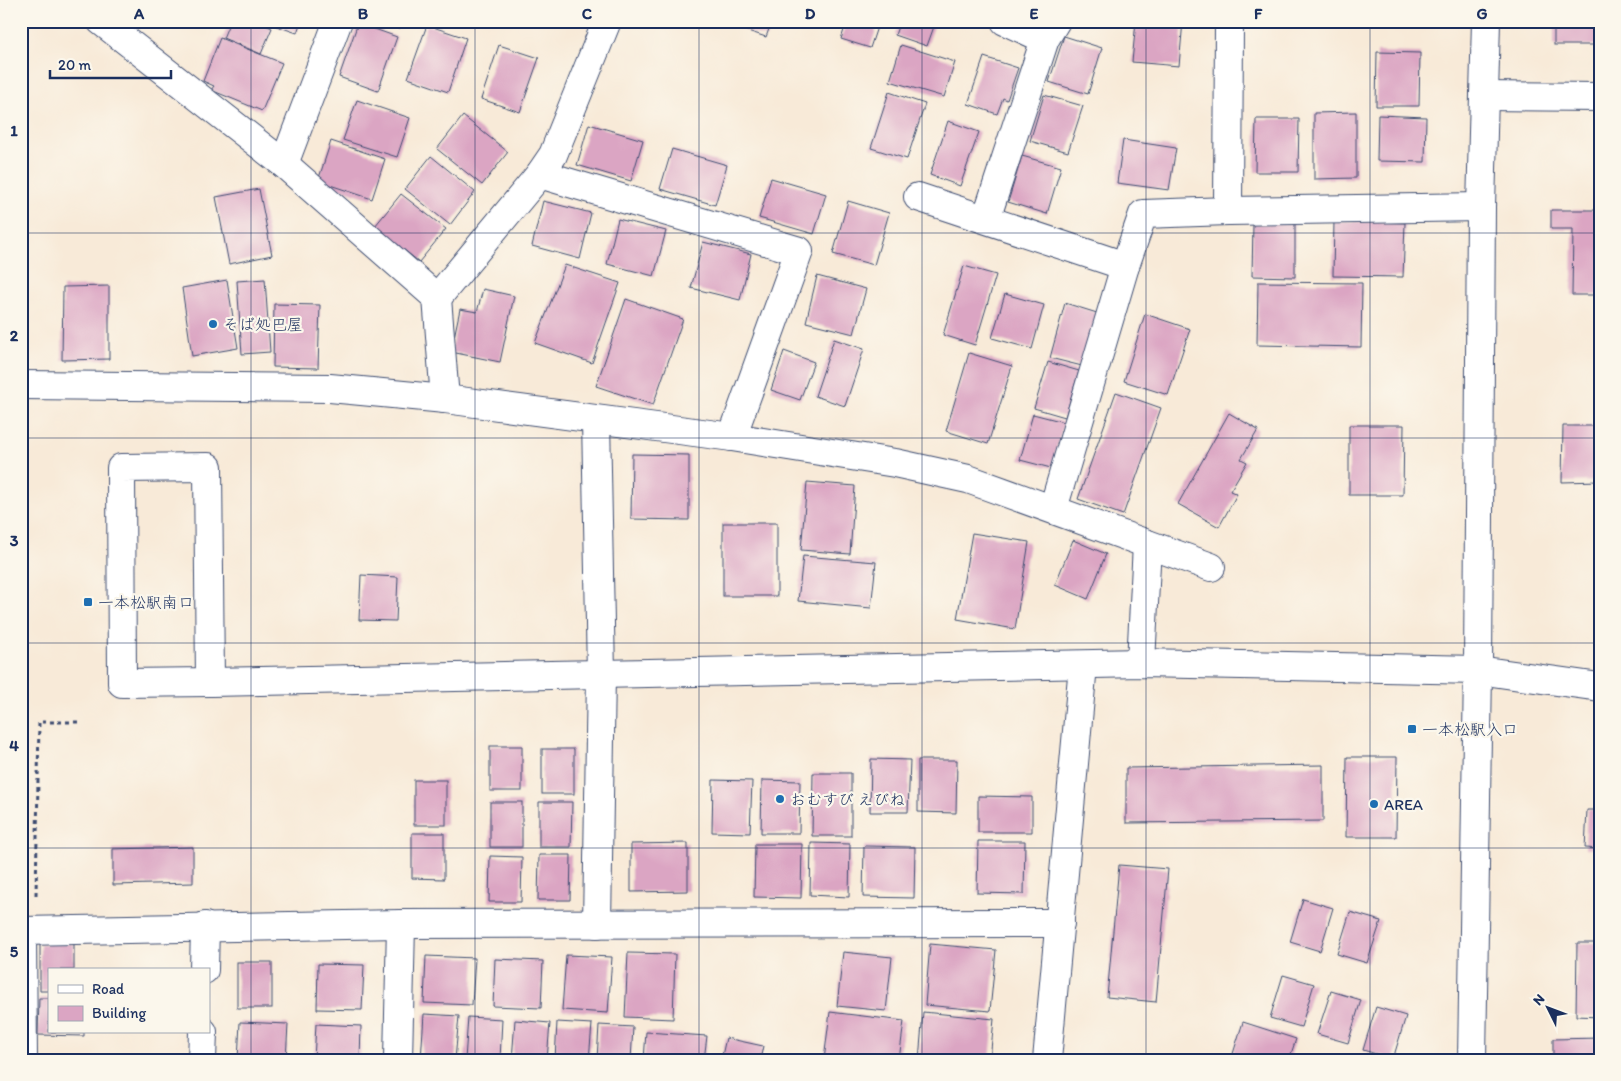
<svg xmlns="http://www.w3.org/2000/svg" width="1621" height="1081" font-family="Itim,'Klee One',sans-serif">
<style>
.building{fill:#dba5c3}
.lines{fill:none;stroke-linecap:round;stroke-linejoin:round}
.minor-casing{stroke:#3c4b70;stroke-width:30}
.tertiary-casing{stroke:#3c4b70;stroke-width:30}
.path{stroke:#3c4b70;stroke-width:3;stroke-dasharray:4 4;stroke-linecap:butt}
.minor{stroke:#fff;stroke-width:28}
.tertiary{stroke:#fff;stroke-width:28}
.grid{fill:none;stroke:#1b2f5e;stroke-width:1;stroke-opacity:0.55}
.poi-dot{fill:#1f6fb2;stroke:#fbf7ec;stroke-width:2}
.labels{text-anchor:middle;stroke-width:4.5;stroke-linejoin:round;paint-order:stroke}
.poi-label{font-size:16px;fill:#1b2f5e;stroke:#fbf7ec;text-anchor:start}
.neatline{fill:none;stroke:#1b2f5e;stroke-width:2}
.grid-label{font-size:16px;text-anchor:middle;font-weight:bold;fill:#1b2f5e}
</style>
<rect width="100%" height="100%" fill="#fbf7ec"/>
<filter id="ink" filterUnits="userSpaceOnUse"><feTurbulence type="fractalNoise" baseFrequency=".02" numOctaves="2"/><feDisplacementMap in="SourceGraphic" scale="10" xChannelSelector="R" yChannelSelector="G"/><feConvolveMatrix kernelMatrix="1 2 1 2 8 2 1 2 1" color-interpolation-filters="sRGB"/></filter>
<filter id="wash" filterUnits="userSpaceOnUse"><feTurbulence type="fractalNoise" baseFrequency=".0096" numOctaves="4" result="noise"/><feDisplacementMap in="SourceGraphic" scale="20" xChannelSelector="R" yChannelSelector="G"/><feGaussianBlur stdDeviation="1.12" result="paint"/><feColorMatrix in="noise" values="0 0 0 0 0 0 0 0 0 0 0 0 0 0 0 0 0 1.4 0 .05"/><feComposite in="paint" operator="in"/></filter>
<g filter="url(#wash)">
<rect width="100%" height="100%" fill="#f8ead8"/>
<g id="blocks">
<g class="building">
<polygon points="230,21 256,21 272,28 261,54 223,38"/>
<polygon points="262,21 301,21 297,33"/>
<polygon points="378,21 401,21 399,29"/>
<polygon points="717,21 772,21 766,37"/>
<polygon points="812,21 831,21 830,27"/>
<polygon points="847,21 879,21 870,48 841,39"/>
<polygon points="900,21 936,21 927,46 895,35"/>
<polygon points="1136,21 1183,21 1179,66 1132,62"/>
<rect x="1554" y="21" width="46" height="24"/>
<polygon points="358,23 397,37 378,91 339,77"/>
<polygon points="427,25 466,38 448,92 408,78"/>
<polygon points="1064,36 1102,48 1088,94 1049,82"/>
<polygon points="220,38 282,63 262,111 211,90 214,86 203,81"/>
<polygon points="499,45 539,58 520,112 481,99"/>
<polygon points="901,45 955,62 944,97 890,81"/>
<polygon points="1377,52 1420,53 1419,106 1376,106"/>
<polygon points="984,57 1018,68 1007,100 1003,98 997,114 968,104"/>
<polygon points="889,92 925,104 907,159 871,148"/>
<polygon points="1044,95 1083,106 1068,152 1030,141"/>
<polygon points="357,100 410,118 397,157 343,140"/>
<polygon points="1356,112 1356,178 1314,179 1314,113"/>
<polygon points="1378,115 1426,117 1425,162 1377,161"/>
<polygon points="463,116 508,152 482,185 437,149"/>
<polygon points="1256,119 1299,119 1298,172 1255,172"/>
<polygon points="948,121 979,132 960,186 930,175"/>
<polygon points="589,124 643,140 631,181 577,165"/>
<polygon points="1123,140 1176,148 1169,190 1117,183"/>
<polygon points="331,141 385,159 372,199 318,181"/>
<polygon points="672,149 727,165 715,205 660,189"/>
<polygon points="431,156 475,192 450,225 405,189"/>
<polygon points="1022,156 1061,167 1047,214 1008,202"/>
<polygon points="771,178 826,194 814,234 759,218"/>
<polygon points="259,189 272,255 229,264 216,197"/>
<polygon points="401,194 446,229 419,262 375,226"/>
<polygon points="543,201 591,213 580,259 532,246"/>
<polygon points="848,201 889,213 874,265 833,254"/>
<polygon points="1551,210 1600,210 1600,295 1572,295 1573,229 1551,229"/>
<polygon points="618,219 666,231 654,276 607,264"/>
<polygon points="1334,221 1405,223 1403,277 1333,276"/>
<polygon points="1253,224 1295,224 1295,277 1252,276"/>
<polygon points="703,242 751,254 740,300 691,288"/>
<polygon points="21,247 26,286 21,286"/>
<polygon points="565,265 620,283 592,363 535,343"/>
<polygon points="964,266 996,275 975,345 943,335"/>
<polygon points="817,276 866,289 854,334 806,322"/>
<polygon points="265,279 270,352 242,354 237,281"/>
<polygon points="227,280 238,348 192,356 182,288"/>
<polygon points="1258,282 1362,283 1361,347 1257,345"/>
<polygon points="109,286 109,359 62,360 63,287"/>
<polygon points="483,289 514,296 500,362 451,352 460,309 477,312"/>
<polygon points="1005,294 1044,305 1032,349 992,338"/>
<polygon points="626,299 683,319 653,405 596,386"/>
<polygon points="1065,303 1097,313 1082,366 1050,358"/>
<polygon points="274,304 320,305 318,368 273,367"/>
<polygon points="1145,314 1190,329 1168,395 1124,381"/>
<polygon points="834,339 864,349 845,406 815,396"/>
<polygon points="784,351 814,362 800,400 771,390"/>
<polygon points="969,353 1012,366 988,444 946,431"/>
<polygon points="1048,362 1079,371 1065,417 1034,408"/>
<polygon points="1116,392 1161,408 1123,515 1078,499"/>
<polygon points="1229,413 1258,430 1241,459 1247,462 1230,491 1237,494 1219,527 1178,504"/>
<polygon points="1033,414 1064,422 1051,468 1020,460"/>
<polygon points="1349,425 1404,425 1403,495 1349,495"/>
<polygon points="1563,426 1600,426 1600,481 1562,482"/>
<polygon points="632,454 689,455 689,520 631,519"/>
<polygon points="807,482 855,486 850,554 801,550"/>
<rect x="723" y="523" width="54" height="73"/>
<polygon points="972,533 1029,542 1015,629 957,619"/>
<polygon points="1073,540 1106,554 1088,599 1055,585"/>
<polygon points="803,556 876,562 871,608 798,601"/>
<polygon points="361,575 398,577 396,621 359,620"/>
<rect x="490" y="746" width="32" height="45"/>
<rect x="542" y="749" width="32" height="45"/>
<polygon points="1347,757 1397,757 1396,837 1346,837"/>
<polygon points="871,759 910,760 908,812 870,812"/>
<polygon points="918,760 957,760 956,813 918,812"/>
<polygon points="1323,765 1323,821 1126,823 1126,768"/>
<polygon points="813,773 851,773 851,836 812,836"/>
<rect x="414" y="780" width="32" height="45"/>
<polygon points="713,780 752,781 750,833 712,832"/>
<polygon points="762,780 800,781 799,833 761,833"/>
<polygon points="978,796 1032,797 1032,832 978,832"/>
<rect x="490" y="802" width="32" height="45"/>
<polygon points="539,802 572,802 571,847 539,847"/>
<polygon points="1587,810 1600,810 1600,849 1585,848"/>
<polygon points="412,833 444,833 444,879 412,878"/>
<polygon points="978,841 1025,841 1024,894 977,893"/>
<polygon points="688,843 688,891 631,892 631,844"/>
<polygon points="811,843 850,844 849,897 810,895"/>
<polygon points="755,844 802,844 801,898 754,897"/>
<polygon points="864,846 915,847 914,898 863,897"/>
<polygon points="193,847 193,883 113,885 113,849"/>
<polygon points="539,855 571,855 570,900 538,900"/>
<polygon points="490,856 522,857 521,902 489,902"/>
<polygon points="1119,865 1168,869 1156,1002 1107,997"/>
<polygon points="1303,899 1333,908 1320,951 1290,942"/>
<polygon points="1350,912 1381,921 1367,963 1337,954"/>
<polygon points="1577,943 1600,943 1600,1017 1576,1016"/>
<polygon points="40,944 74,944 74,970 49,970 49,991 40,991"/>
<polygon points="930,944 996,950 990,1011 925,1005"/>
<polygon points="843,952 892,957 886,1011 837,1006"/>
<polygon points="628,953 675,954 673,1019 625,1017"/>
<polygon points="566,955 612,957 608,1013 562,1010"/>
<polygon points="426,956 475,958 472,1005 424,1003"/>
<polygon points="495,959 543,961 541,1008 493,1006"/>
<rect x="237" y="962" width="35" height="46"/>
<polygon points="318,964 364,965 362,1010 317,1009"/>
<polygon points="1283,975 1314,984 1301,1027 1270,1018"/>
<polygon points="1331,991 1361,1000 1348,1043 1317,1034"/>
<polygon points="39,998 49,998 49,1032 84,1032 84,1036 38,1035"/>
<polygon points="1376,1007 1406,1016 1393,1059 1363,1050"/>
<polygon points="830,1012 904,1021 899,1060 824,1060"/>
<polygon points="923,1012 994,1019 990,1060 919,1060"/>
<polygon points="424,1014 459,1016 455,1060 421,1060"/>
<polygon points="468,1017 502,1019 500,1060 465,1060"/>
<polygon points="515,1020 550,1023 547,1060 512,1060"/>
<polygon points="240,1022 288,1024 286,1060 238,1060"/>
<polygon points="557,1022 592,1024 589,1060 555,1060"/>
<polygon points="1243,1022 1296,1039 1289,1060 1231,1060"/>
<polygon points="316,1024 361,1026 360,1060 314,1060"/>
<polygon points="599,1025 633,1027 631,1060 597,1060"/>
<polygon points="646,1032 707,1036 704,1060 644,1060"/>
<polygon points="726,1038 763,1046 760,1060 721,1060"/>
<polygon points="1600,1038 1600,1060 1553,1060 1553,1039"/>
</g>
</g>
</g>
<g filter="url(#ink)">
<use href="#blocks" fill-opacity="0" stroke="#3c4b70" stroke-width="1"/>
<g class="lines">
<g class="minor-casing">
<g id="minor">
<polyline points="101,21 284,164 437,298 445,399"/>
<polyline points="1005,21 1045,39 1056,21"/>
<polyline points="1229,21 1228,211 1481,207"/>
<polyline points="1484,96 1600,97"/>
<polyline points="284,164 338,21"/>
<polyline points="540,174 799,251 732,437"/>
<polyline points="918,197 1125,266"/>
<polyline points="986,219 1045,39"/>
<polyline points="437,298 540,174 553,155 607,21"/>
<polyline points="21,385 330,388 445,399 732,437 895,463 968,479 1211,567"/>
<polyline points="596,420 601,674 597,924"/>
<polygon points="208,467 210,682 122,683 121,468"/>
<polyline points="1053,509 1125,266 1143,214 1228,211"/>
<polyline points="1141,663 1147,544"/>
<polyline points="204,970 205,926"/>
<polyline points="23,1060 22,931 401,924 1060,923"/>
<polyline points="202,1060 203,1032"/>
<polyline points="398,1060 401,924"/>
<polyline points="1047,1060 1083,665"/>
</g>
</g>
<g class="tertiary-casing">
<g id="tertiary">
<polyline points="210,682 1141,663 1478,670 1600,687"/>
<polyline points="1472,1060 1478,670 1481,207 1486,21"/>
</g>
</g>
<polyline class="path" points="36,895 39,722 78,722"/>
<use href="#minor" class="minor"/>
<use href="#tertiary" class="tertiary"/>
</g>
</g>
<path class="grid" d="M251,21v1039M475,21v1039M699,21v1039M922,21v1039M1146,21v1039M1370,21v1039M21,233h1579M21,438h1579M21,643h1579M21,848h1579"/>
<g class="poi-dot">
<circle cx="213" cy="324" r="5"/>
<rect x="83" y="597" width="10" height="10" rx="2.5"/>
<rect x="1407" y="724" width="10" height="10" rx="2.5"/>
<circle cx="780" cy="799" r="5"/>
<circle cx="1374" cy="804" r="5"/>
</g>
<g class="labels">
<g class="poi-label">
<text x="223" y="330">そば処巴屋</text>
<text x="98" y="608">一本松駅南口</text>
<text x="1422" y="735">一本松駅入口</text>
<text x="790" y="805">おむすび えびね</text>
<text x="1384" y="810">AREA</text>
</g>
</g>
<rect width="1621" height="1081" fill="none" stroke="#fbf7ec" stroke-width="55"/>
<rect x="48" y="968" width="162" height="65" fill="#fbf7ec" stroke="#a1a7b3"/>
<rect x="58" y="985" width="25" height="8" fill="#ffffff" stroke="#a1a7b3"/>
<text x="92" y="994" font-size="15" fill="#1b2f5e">Road</text>
<rect x="58" y="1006" width="25" height="15" fill="#dba5c3" stroke="#a1a7b3"/>
<text x="92" y="1018" font-size="15" fill="#1b2f5e">Building</text>
<g transform="translate(1548 1008) rotate(312)" stroke="#fbf7ec" stroke-width="4" paint-order="stroke">
<path d="M0-4L9 19L0 12L-9 19Z" fill="#1b2f5e"/>
<text y="-8" font-size="14" font-weight="bold" text-anchor="middle" fill="#1b2f5e">N</text>
</g>
<path d="M50 70v8h121v-8" fill="none" stroke="#1b2f5e" stroke-width="2.5"/>
<text x="58" y="70" font-size="15" fill="#1b2f5e" stroke="#fbf7ec" stroke-width="4" paint-order="stroke">20 m</text>
<rect x="28" y="28" width="1566" height="1026" class="neatline"/>
<g class="grid-label">
<text x="139" y="19">A</text>
<text x="363" y="19">B</text>
<text x="587" y="19">C</text>
<text x="810" y="19">D</text>
<text x="1034" y="19">E</text>
<text x="1258" y="19">F</text>
<text x="1482" y="19">G</text>
<text x="14" y="136">1</text>
<text x="14" y="341">2</text>
<text x="14" y="546">3</text>
<text x="14" y="751">4</text>
<text x="14" y="957">5</text>
</g>
</svg>
